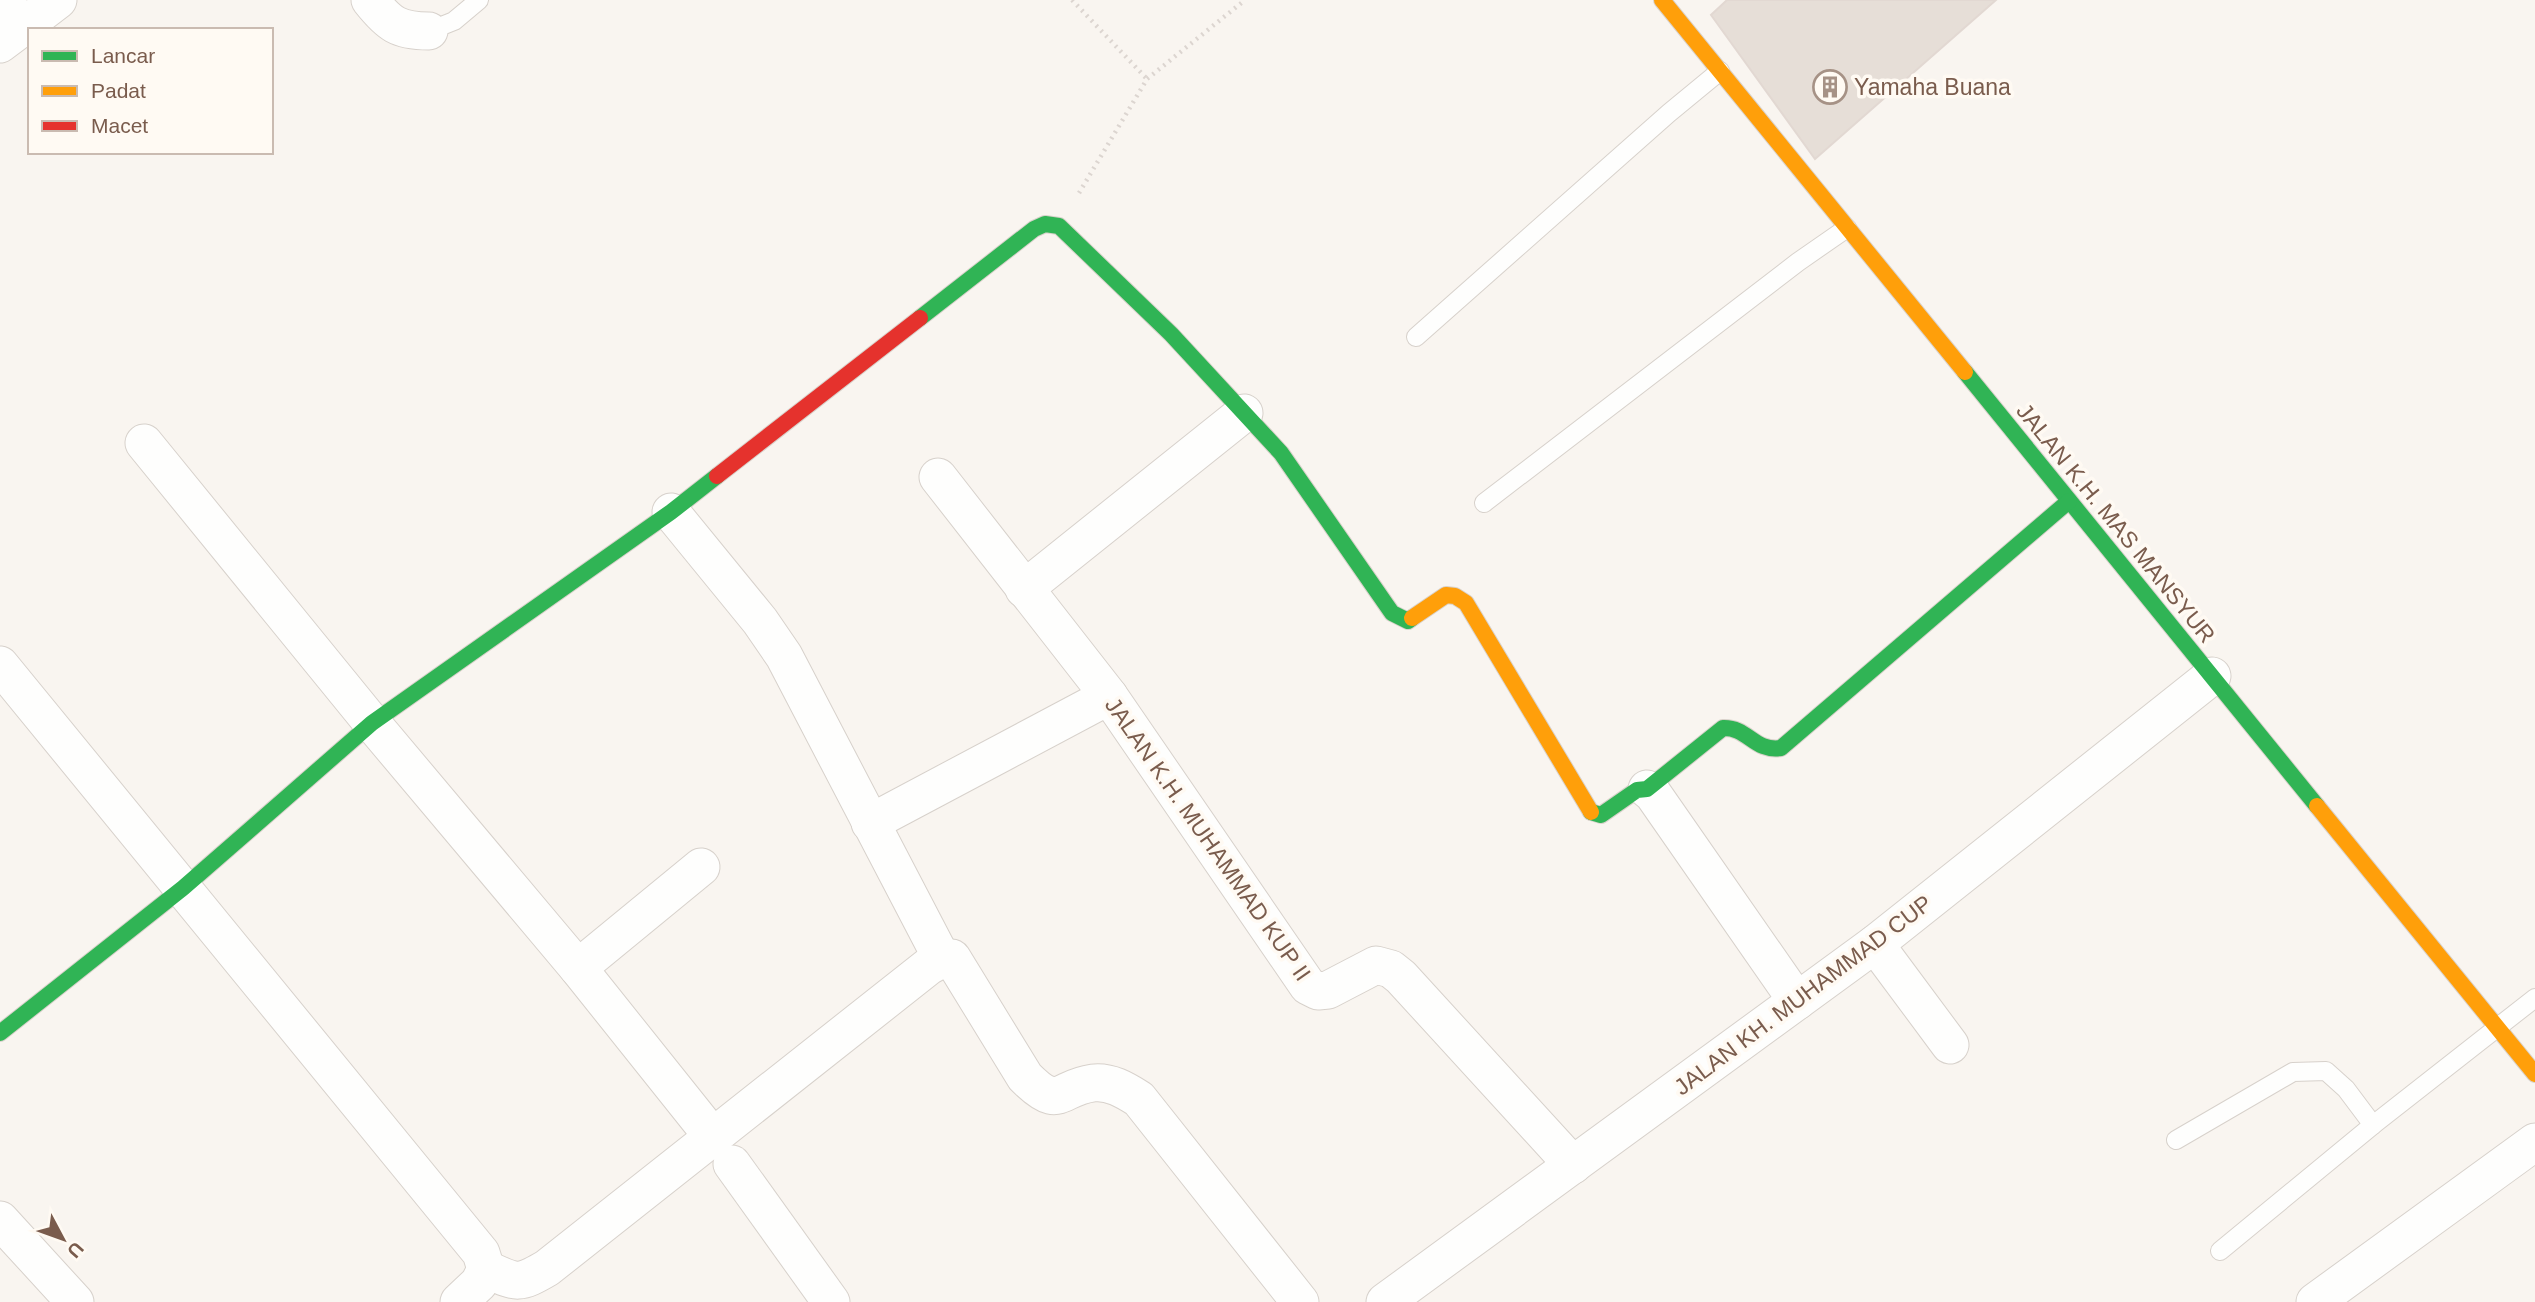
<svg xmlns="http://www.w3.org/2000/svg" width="2535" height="1302" font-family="Helvetica,sans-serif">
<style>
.building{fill:#e6ded7;stroke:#e2d8d2;stroke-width:2}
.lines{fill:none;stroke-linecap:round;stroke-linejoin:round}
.lane-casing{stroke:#d7d1cb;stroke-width:20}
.street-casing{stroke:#d7d1cb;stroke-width:39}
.fast-casing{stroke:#d9d2cb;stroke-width:18}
.slow-casing{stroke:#d9d2cb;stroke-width:18}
.jam-casing{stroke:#d9d2cb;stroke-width:18}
.path{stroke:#dcd5d0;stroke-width:4.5;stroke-dasharray:2 5;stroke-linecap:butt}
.lane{stroke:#fefefd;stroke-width:18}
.street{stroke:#fefefd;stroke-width:37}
.fast{stroke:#30b455;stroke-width:16}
.slow{stroke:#ff9f0a;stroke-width:16}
.jam{stroke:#e5322d;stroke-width:16}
.labels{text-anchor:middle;stroke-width:7;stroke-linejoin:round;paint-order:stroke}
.poi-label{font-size:23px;fill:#7a5c4d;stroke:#fffaf3;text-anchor:start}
.street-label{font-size:23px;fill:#7a5c4d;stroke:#fffaf3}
</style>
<rect width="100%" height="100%" fill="#f9f5f0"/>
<polygon class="building" points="1727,0 1996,0 1815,159 1711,15"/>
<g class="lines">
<g class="lane-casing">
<g id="lane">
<polyline points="429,31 454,21 479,0"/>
<polyline points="1416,337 1669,113 1720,71"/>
<polyline points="1484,503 1798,262 1847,228"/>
<polyline points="2176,1140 2293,1072 2326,1071 2346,1089 2373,1125"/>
<polyline points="2220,1251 2373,1125 2535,998"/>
</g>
</g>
<g class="street-casing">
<g id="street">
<path d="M370,0c19,24 28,31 59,31"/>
<polyline points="24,26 58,0"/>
<polyline points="0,44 24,26 2,0"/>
<polyline points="144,443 372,723 578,968 713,1137"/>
<polyline points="938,477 1109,696 1308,986 1318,991 1328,990 1376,965 1391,969 1401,977 1573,1165"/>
<polyline points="671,512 760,621 784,656 942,959"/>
<polyline points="1024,589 1244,413"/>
<polyline points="0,665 481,1253 486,1269 479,1283 459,1302"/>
<polyline points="1647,789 1653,794 1797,1001"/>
<polyline points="870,823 1109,696"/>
<polyline points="1875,944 1950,1045"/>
<polyline points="578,968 701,867"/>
<polyline points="732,1164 831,1302"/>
<polyline points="0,1220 75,1302"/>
<path d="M486,1269c31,14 32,16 61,-1l382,-302 13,-7 10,-1 73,119c35,35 32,11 68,6 17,-2 32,7 46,16l161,203"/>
<polyline points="1385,1302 1875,944 2212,676"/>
<polyline points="2315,1302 2535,1142"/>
</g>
</g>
<g class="fast-casing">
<g id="fast">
<polyline points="920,318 1034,229 1045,224 1059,226 1171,334 1281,453 1392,613 1408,621 1412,618"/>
<polyline points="1965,372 2317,806"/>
<path d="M1591,812l10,3 36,-25 10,-1 76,-61c25,-1 31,24 58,20l288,-247"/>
<polyline points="0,1033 183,888 372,723 671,512 717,476"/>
</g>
</g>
<g class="slow-casing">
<g id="slow">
<polyline points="1662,0 1965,372"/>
<polyline points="1412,618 1446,595 1455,596 1466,603 1591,812"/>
<polyline points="2317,806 2535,1074"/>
</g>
</g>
<g class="jam-casing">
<polyline id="jam" points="717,476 920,318"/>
</g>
<g class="path">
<polyline points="1072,0 1147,79"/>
<polyline points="1079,193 1147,79 1245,0"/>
</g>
<use href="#lane" class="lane"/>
<use href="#street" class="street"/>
<use href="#fast" class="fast"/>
<use href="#slow" class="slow"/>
<use href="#jam" class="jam"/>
</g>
<defs>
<g id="building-ring" transform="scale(1.75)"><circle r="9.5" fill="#fffaf3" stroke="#a69286" stroke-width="1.5"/><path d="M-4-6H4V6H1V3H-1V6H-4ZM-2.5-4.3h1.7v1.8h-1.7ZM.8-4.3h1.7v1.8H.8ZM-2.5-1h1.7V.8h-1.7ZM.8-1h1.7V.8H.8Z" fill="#a69286"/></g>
</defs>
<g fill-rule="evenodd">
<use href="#building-ring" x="1830" y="87"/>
</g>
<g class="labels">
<g class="poi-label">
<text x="1854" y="95">Yamaha Buana</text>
</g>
<g class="street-label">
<text transform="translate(2116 523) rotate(51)" y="8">JALAN K.H. MAS MANSYUR</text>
<text transform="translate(1208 839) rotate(55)" y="8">JALAN K.H. MUHAMMAD KUP II</text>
<text transform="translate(1803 995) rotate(-37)" y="8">JALAN KH. MUHAMMAD CUP</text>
</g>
</g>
<rect x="28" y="28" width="245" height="126" fill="#fffaf3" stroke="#cabbb1" stroke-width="2"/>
<rect x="42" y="51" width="35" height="10" fill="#30b455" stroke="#cabbb1" stroke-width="2"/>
<text x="91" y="63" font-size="21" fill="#7a5c4d">Lancar</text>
<rect x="42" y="86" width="35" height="10" fill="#ff9f0a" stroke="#cabbb1" stroke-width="2"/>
<text x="91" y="98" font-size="21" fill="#7a5c4d">Padat</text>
<rect x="42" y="121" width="35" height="10" fill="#e5322d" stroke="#cabbb1" stroke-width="2"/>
<text x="91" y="133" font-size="21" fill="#7a5c4d">Macet</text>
<g transform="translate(63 1239) rotate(131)" stroke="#fffaf3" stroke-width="5" paint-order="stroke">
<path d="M0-5L12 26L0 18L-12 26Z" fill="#7a5c4d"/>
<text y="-10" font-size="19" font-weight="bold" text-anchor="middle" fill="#7a5c4d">U</text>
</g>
</svg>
